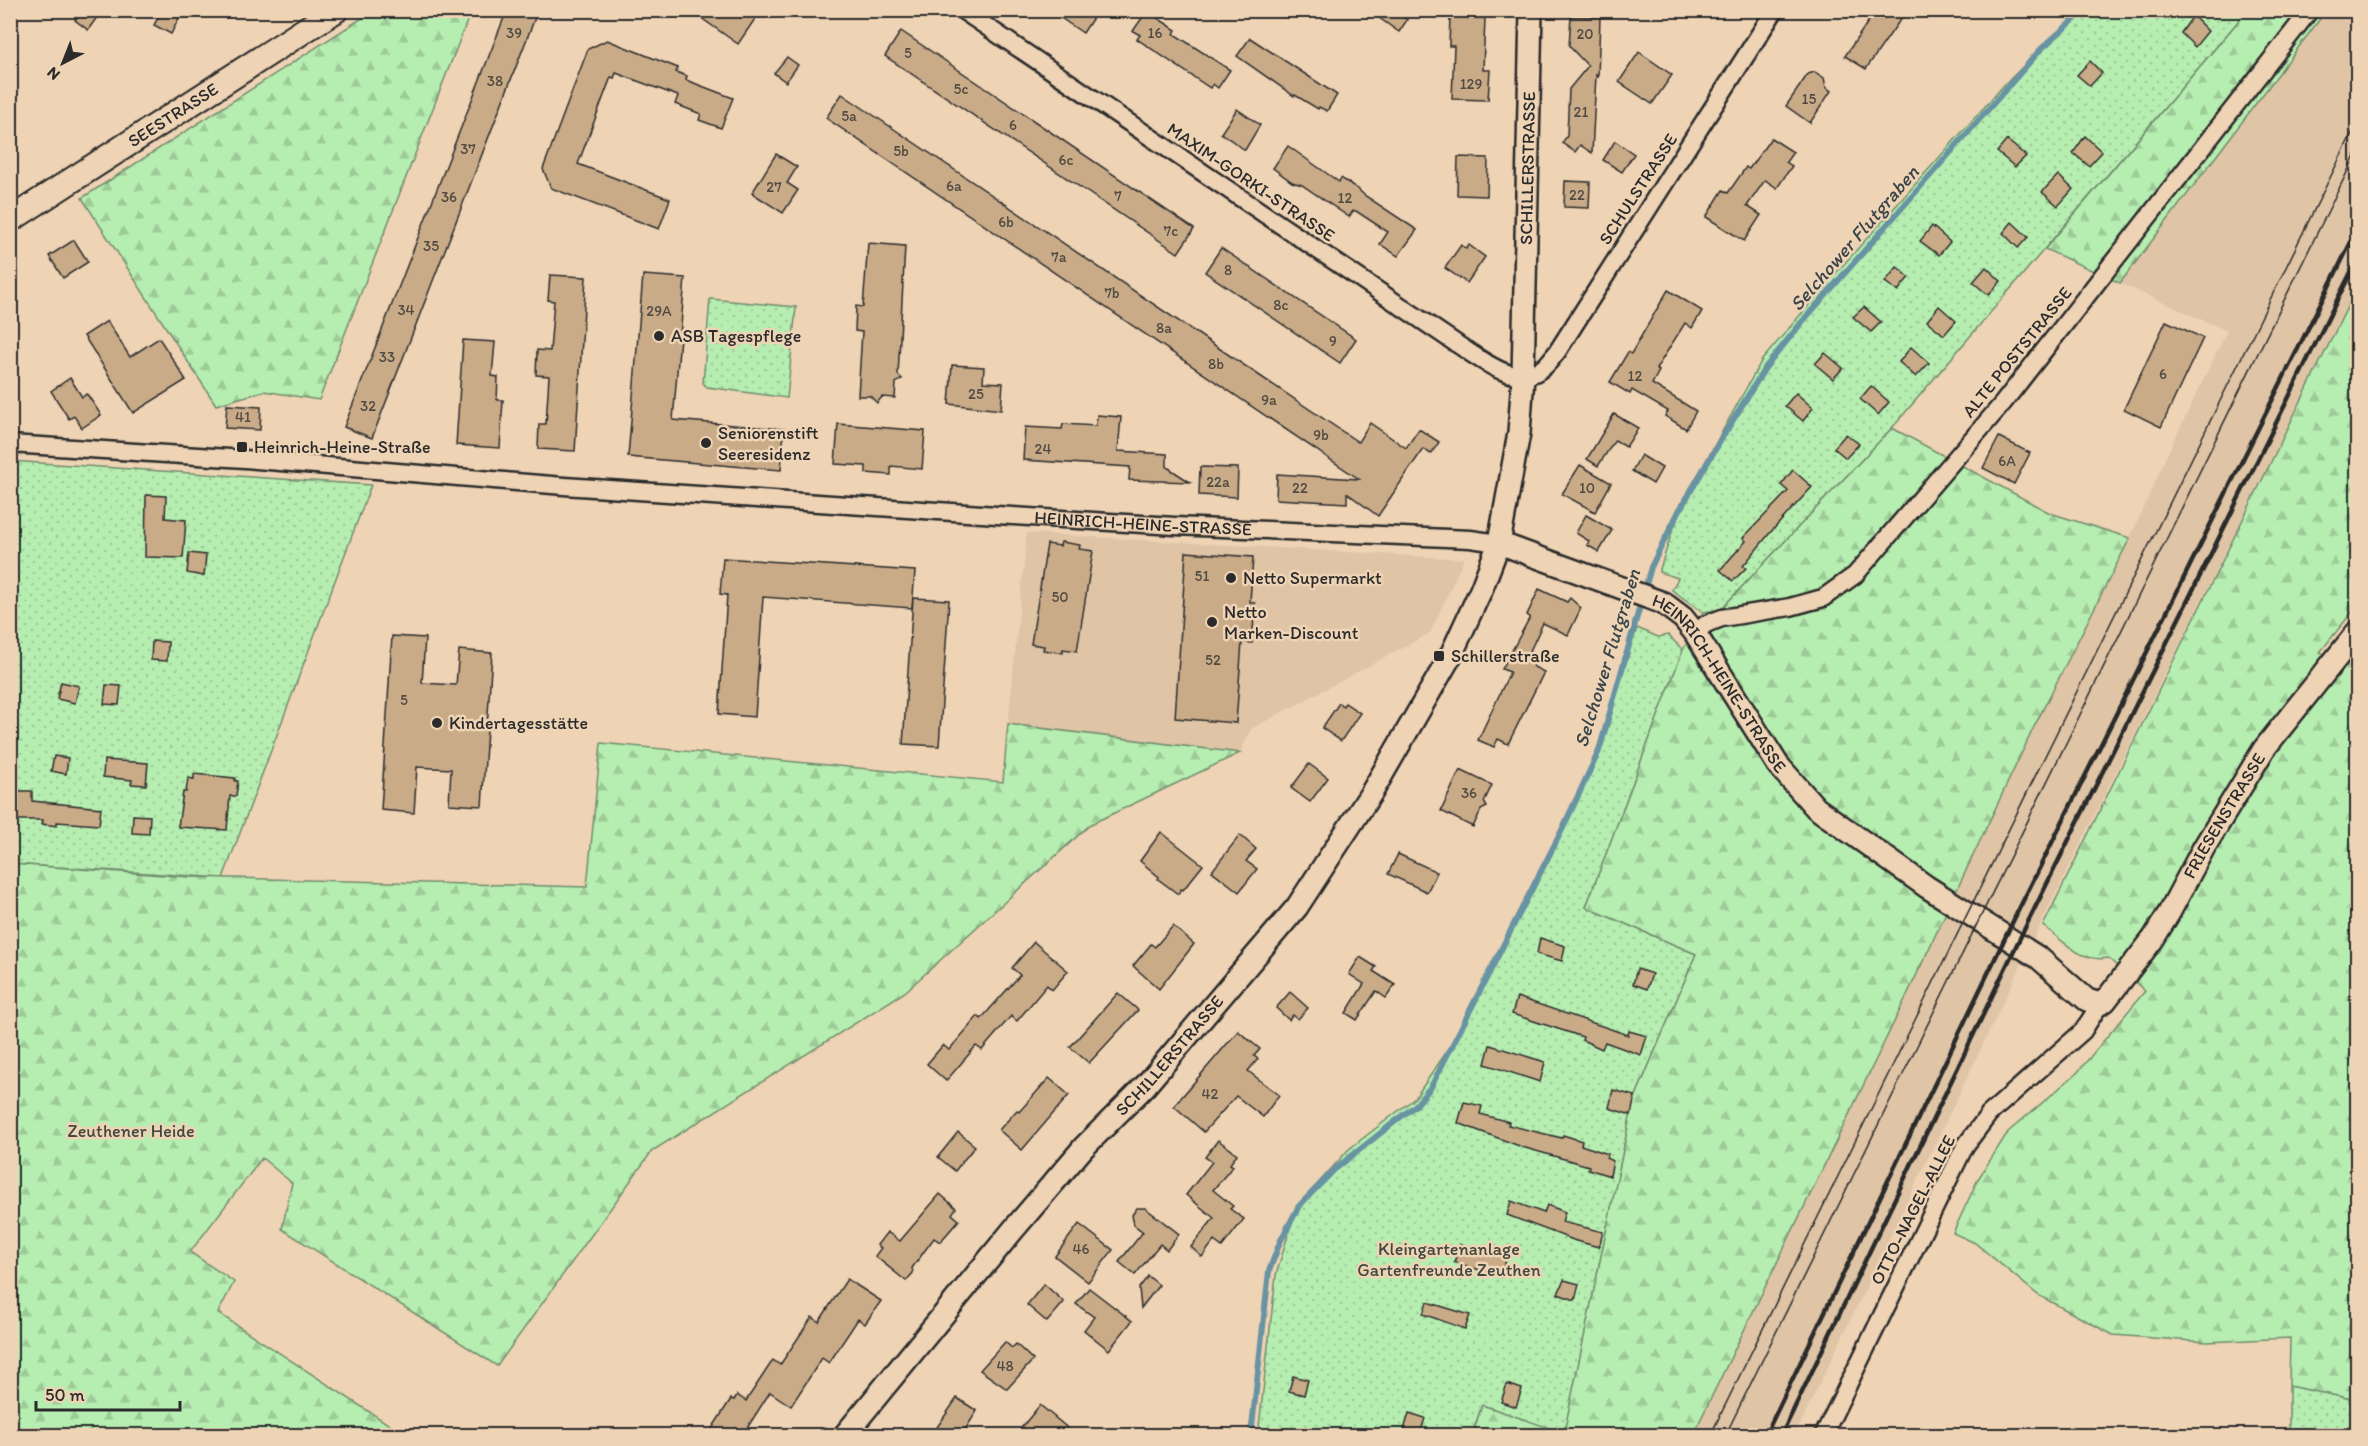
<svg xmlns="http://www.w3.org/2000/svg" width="2368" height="1446" font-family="Itim,sans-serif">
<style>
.built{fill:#dfc4a6}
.grass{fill:url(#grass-dots);stroke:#708c6e;stroke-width:1.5}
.forest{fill:url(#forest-firs);stroke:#708c6e;stroke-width:1.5}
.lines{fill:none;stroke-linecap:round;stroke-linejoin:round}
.stream{stroke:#6893a2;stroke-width:6}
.building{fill:#c9ab88;stroke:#2b2b2b;stroke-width:1.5}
.minor-casing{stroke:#2b2b2b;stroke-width:21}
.tertiary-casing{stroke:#2b2b2b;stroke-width:26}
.secondary-casing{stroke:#2b2b2b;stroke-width:28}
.minor{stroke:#eed3b5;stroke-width:16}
.tertiary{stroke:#eed3b5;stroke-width:21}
.secondary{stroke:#eed3b5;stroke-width:24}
.tram{stroke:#2b2b2b;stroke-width:1.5}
.rail{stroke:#2b2b2b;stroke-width:4.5}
.poi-dot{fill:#2b2b2b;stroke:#eed3b5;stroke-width:2}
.labels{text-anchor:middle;stroke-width:5;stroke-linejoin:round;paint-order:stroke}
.number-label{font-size:15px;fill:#524b42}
.street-label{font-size:18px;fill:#2b2b2b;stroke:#eed3b5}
.poi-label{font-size:18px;fill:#2b2b2b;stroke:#eed3b5;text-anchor:start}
.park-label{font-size:18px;fill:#40483f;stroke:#eed3b5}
.water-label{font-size:20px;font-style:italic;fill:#3a4549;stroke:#eed3b5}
</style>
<defs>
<pattern id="grass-dots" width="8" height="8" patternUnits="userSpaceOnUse" patternTransform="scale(1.5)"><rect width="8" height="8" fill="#b6edb0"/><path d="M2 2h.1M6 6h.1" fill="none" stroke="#9dcb98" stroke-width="1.8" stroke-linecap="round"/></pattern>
<pattern id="forest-firs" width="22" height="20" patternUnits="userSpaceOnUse" patternTransform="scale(1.5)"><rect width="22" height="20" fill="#b6edb0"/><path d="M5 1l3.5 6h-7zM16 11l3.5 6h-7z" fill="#9dcb98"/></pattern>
</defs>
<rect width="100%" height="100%" fill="#eed3b5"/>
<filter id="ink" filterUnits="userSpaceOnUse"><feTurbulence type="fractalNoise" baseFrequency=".0167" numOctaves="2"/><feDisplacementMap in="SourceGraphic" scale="12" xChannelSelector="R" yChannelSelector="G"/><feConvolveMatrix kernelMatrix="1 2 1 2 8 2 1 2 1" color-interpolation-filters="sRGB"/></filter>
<g filter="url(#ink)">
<g class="built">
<polygon points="2326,11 2357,11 2357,287 2050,905 1795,1435 1693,1436 1898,1014 2033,729 2130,538 2165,459 2227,331 2120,283"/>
<polygon points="1027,533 1464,559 1430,633 1251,729 1240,753 1008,724"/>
</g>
<g class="grass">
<polygon points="2080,11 2247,11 1892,428 1720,610 1703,612 1672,590 1678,578 1659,572 1672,532 1694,482 1762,360 1836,273 2004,85"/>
<polygon points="710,299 796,307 787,398 707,387 703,383"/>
<polygon points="10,461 371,485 223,878 11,864"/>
<polygon points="1637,628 1658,637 1668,635 1683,650 1586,907 1696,954 1633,1103 1564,1434 1482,1405 1472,1435 1258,1436 1276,1275 1296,1208 1349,1149 1415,1098 1456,1038 1586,783"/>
<polygon points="2289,1386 2357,1400 2357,1435 2289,1435"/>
</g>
<g class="forest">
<polygon points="373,11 471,11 319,400 264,391 216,405 82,198"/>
<polygon points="2247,11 2326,11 2120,283 2045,249"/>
<path d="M2357,287v319l-37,46 37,19v729l-68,-14 1,-48 -83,4 -94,-7 -75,-40 -63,-52 -22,-10 25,-54 30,-47 69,-59 68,-82 -37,-33c-27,5 -44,-17 -65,-32z"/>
<polygon points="1892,428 2050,513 2130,538 2033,729 1898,1014 1693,1435 1472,1436 1482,1405 1564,1433 1633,1103 1696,954 1586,907 1683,650 1703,612 1720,610"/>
<polygon points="1008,724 1240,753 1091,824 905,992 652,1151 497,1366 282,1229 292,1183 262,1158 190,1252 234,1282 218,1313 405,1435 11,1435 11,864 190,877 587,887 601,743 1003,782"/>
</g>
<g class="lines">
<polyline class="stream" points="1251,1436 1269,1271 1280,1242 1299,1206 1334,1170 1416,1105 1431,1087 1561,832 1599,751 1651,567 1679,511 1722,438 1765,368 1802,322 2041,49 2085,10"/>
</g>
<g class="building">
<polygon points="82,10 102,10 88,30 75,20"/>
<polygon points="162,10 169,10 180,16 171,34 154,25"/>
<polygon points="507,10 538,10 372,438 344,427"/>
<polygon points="690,10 761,10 738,44"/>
<polygon points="1049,10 1098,10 1083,33"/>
<polygon points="1368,10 1394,10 1407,20 1399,32"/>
<polygon points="1876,10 1907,10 1866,69 1845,56"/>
<polygon points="1147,11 1176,30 1174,34 1230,70 1218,88 1213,84 1210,88 1137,39 1140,35 1133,31"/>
<polygon points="1571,16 1600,17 1598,77 1596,75 1592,153 1580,145 1575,152 1562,143 1567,136 1569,89 1588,66 1569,46"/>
<polygon points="2193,16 2208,31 2195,47 2181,33"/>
<polygon points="1450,17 1485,18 1483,70 1490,70 1488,100 1452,99 1454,46 1449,46"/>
<polygon points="901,31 1194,229 1178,253 885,56"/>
<polygon points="1250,38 1337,95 1327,111 1319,107 1318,109 1295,95 1294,96 1237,56"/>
<polygon points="607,40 678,68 676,72 687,76 686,80 733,98 721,128 699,120 701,114 675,104 678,96 616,73 614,78 611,77 578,164 670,199 659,229 551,188 543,169 588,49"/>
<polygon points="1639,52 1672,75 1652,104 1619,82"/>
<polygon points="787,57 798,65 786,82 774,73"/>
<polygon points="2090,61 2102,73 2090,86 2077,75"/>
<polygon points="1815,72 1824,78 1826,87 1831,91 1810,123 1786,106 1808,74"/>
<polygon points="842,94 1358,442 1370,423 1406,448 1419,429 1439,442 1431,454 1423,449 1378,516 1347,493 1347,503 1276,499 1277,474 1359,479 826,118"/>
<polygon points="1237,109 1260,125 1245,150 1221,133"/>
<polygon points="2085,136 2102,152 2089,166 2073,153"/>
<polygon points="1771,138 1793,152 1786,162 1792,166 1777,188 1765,180 1747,206 1761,215 1744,241 1706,217 1723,190 1728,193 1746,167 1749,169"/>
<polygon points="2007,140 2026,156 2015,167 1997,152"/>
<polygon points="1615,141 1634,154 1622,172 1603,160"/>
<polygon points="1288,146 1339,182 1341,178 1358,189 1364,195 1417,230 1398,256 1380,244 1388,232 1356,211 1353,211 1349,217 1302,185 1292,182 1273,168"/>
<polygon points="776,154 797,167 787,183 798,190 783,213 752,193"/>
<polygon points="1458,157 1488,158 1487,196 1457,195"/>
<polygon points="2058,175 2073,189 2058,206 2042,192"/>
<polygon points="1565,181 1590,182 1589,208 1564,207"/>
<polygon points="2012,222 2028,237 2018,248 2003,233"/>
<polygon points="1932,226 1950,242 1939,255 1920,241"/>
<polygon points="74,240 88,262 63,278 49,256"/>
<polygon points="868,243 905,246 898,375 902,379 896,383 895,398 882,397 877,403 870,396 858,396 862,332 855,331 856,306 863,307"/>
<polygon points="1461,245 1466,249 1469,245 1485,257 1467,283 1445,268"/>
<polygon points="1221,248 1356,339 1340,363 1205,272"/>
<polygon points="1897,267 1909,277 1898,291 1885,282"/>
<polygon points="1986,267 2001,281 1988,295 1973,282"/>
<polygon points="550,275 586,277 575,451 538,449 539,424 546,424 549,376 536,375 537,350 550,351 554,301 548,300"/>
<polygon points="643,275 685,278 673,420 784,429 781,470 628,457"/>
<polygon points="1668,290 1702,311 1692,328 1685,323 1656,369 1659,371 1652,384 1696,411 1686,429 1665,416 1668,411 1632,390 1630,394 1610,382 1628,352 1631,354"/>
<polygon points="1939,306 1956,321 1944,335 1927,321"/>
<polygon points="1864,307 1881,322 1871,332 1853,317"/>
<polygon points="107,321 130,357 159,338 186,380 133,413 84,336"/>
<polygon points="2166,321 2203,338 2161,427 2124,409"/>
<polygon points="463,340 495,342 492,376 498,377 497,400 503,400 500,448 456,445"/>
<polygon points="1911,347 1929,363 1916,377 1899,362"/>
<polygon points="1825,353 1843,368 1833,379 1815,364"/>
<polygon points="952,365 984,367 983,382 1003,383 1001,410 949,404"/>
<polygon points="70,378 82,397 87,394 101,415 82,428 74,416 69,419 51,391"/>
<polygon points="1871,386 1889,402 1878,415 1860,399"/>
<polygon points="1796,393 1813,408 1803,421 1785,406"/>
<polygon points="227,405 261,407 260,430 225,428"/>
<polygon points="1614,414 1638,428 1626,447 1615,440 1598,466 1587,459"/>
<polygon points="1097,415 1121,417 1118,451 1167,454 1167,467 1190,482 1129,480 1130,467 1023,460 1025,427 1062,429 1063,424 1096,426"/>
<polygon points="838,424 925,431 922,469 891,466 891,475 866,473 866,466 835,464"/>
<polygon points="1846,434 1859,444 1846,458 1834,448"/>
<polygon points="1999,437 2030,453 2014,484 1983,468"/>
<polygon points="1641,455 1662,468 1653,484 1632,471"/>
<polygon points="1580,465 1611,483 1595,512 1562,494"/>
<polygon points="1200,467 1238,468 1237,497 1199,495"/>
<polygon points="1793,470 1812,487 1769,534 1743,566 1746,568 1733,581 1720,570 1746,541 1743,538 1788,491 1781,485"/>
<polygon points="146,495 166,496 165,518 186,520 183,558 145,557"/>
<polygon points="1586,515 1612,530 1599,552 1587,545 1589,541 1576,533"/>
<polygon points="1061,542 1080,545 1079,549 1093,551 1077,651 1063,649 1063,653 1043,650 1044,646 1031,644 1047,544 1060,546"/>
<polygon points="1186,552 1253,557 1250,602 1255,603 1252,643 1242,642 1236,723 1175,718"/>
<polygon points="189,553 206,555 204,576 187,573"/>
<polygon points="723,558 915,571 912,608 763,597 755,717 719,714 727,595 720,594"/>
<polygon points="1539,589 1567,602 1570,598 1581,608 1568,635 1543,623 1529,653 1534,667 1544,672 1508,744 1498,739 1494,747 1478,740 1510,672 1502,669 1530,617 1527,615"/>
<polygon points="913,598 949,600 939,746 903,744"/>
<polygon points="392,636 425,638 422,683 456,685 459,650 492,653 482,806 449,804 451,769 417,767 414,813 381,810"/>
<polygon points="152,641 168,642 167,661 151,660"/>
<polygon points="61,682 79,686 75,703 57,699"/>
<polygon points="106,685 121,686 119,705 104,704"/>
<polygon points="1339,703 1343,706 1345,703 1360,713 1341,741 1322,728"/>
<polygon points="54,756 68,758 66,774 51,771"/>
<polygon points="104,760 148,763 146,785 131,784 132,780 103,777"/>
<polygon points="1309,764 1328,778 1310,802 1291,788"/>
<polygon points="1460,770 1492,785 1484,802 1487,807 1481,810 1473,827 1441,811"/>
<polygon points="194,774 235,778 235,781 238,781 236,796 230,796 227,830 178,827 183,792 186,792 188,778 194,779"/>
<polygon points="17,791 32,791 32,801 101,808 99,825 57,822 57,826 42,824 43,820 10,820 10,804 16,804"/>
<polygon points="133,815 150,816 149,834 132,833"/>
<polygon points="1161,832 1203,865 1183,890 1181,889 1178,894 1158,879 1159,877 1140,861"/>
<polygon points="1240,835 1256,849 1246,861 1257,869 1239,892 1212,871"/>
<polygon points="1398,854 1437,872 1427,892 1388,874"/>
<polygon points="1173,926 1194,944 1159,989 1133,966 1151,944 1155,947"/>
<polygon points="1540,938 1565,946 1562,961 1537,954"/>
<polygon points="1034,942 1068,971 1052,990 1047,985 1017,1021 1011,1016 982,1050 976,1046 946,1081 927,1064 943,1045 949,1050 978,1016 981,1019 1020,975 1012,968"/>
<polygon points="1360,957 1376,967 1373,971 1395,985 1386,998 1376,991 1357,1020 1346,1013 1364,984 1349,974"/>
<polygon points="1637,969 1652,974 1647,989 1633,984"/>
<polygon points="1290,992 1308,1008 1298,1019 1293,1015 1289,1020 1276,1008"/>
<polygon points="1118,993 1138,1010 1089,1063 1070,1047"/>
<polygon points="1517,997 1628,1035 1629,1031 1647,1036 1641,1055 1605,1042 1602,1049 1582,1040 1583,1037 1512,1014"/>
<polygon points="1238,1031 1260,1049 1254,1056 1258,1059 1248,1071 1279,1095 1263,1117 1236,1096 1204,1132 1174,1106"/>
<polygon points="1490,1045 1545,1062 1540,1082 1485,1064"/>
<polygon points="1049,1078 1069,1095 1022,1150 999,1130 1017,1110 1019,1112"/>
<polygon points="1613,1090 1635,1096 1631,1115 1609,1108"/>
<polygon points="1464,1102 1482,1106 1480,1114 1509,1122 1508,1125 1562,1138 1563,1135 1582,1141 1581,1145 1608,1154 1606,1158 1613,1161 1610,1176 1588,1169 1589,1166 1522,1147 1458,1123"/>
<polygon points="958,1132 975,1146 955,1171 938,1157"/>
<polygon points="1218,1140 1237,1154 1230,1164 1233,1166 1213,1190 1233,1206 1230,1209 1244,1219 1222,1247 1214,1241 1202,1257 1191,1247 1214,1218 1186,1195 1212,1162 1205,1157"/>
<polygon points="940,1194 956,1208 952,1214 959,1220 940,1242 934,1238 912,1268 913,1273 906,1281 875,1256 881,1248 877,1245 887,1232 900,1241"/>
<polygon points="1511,1201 1544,1213 1547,1205 1565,1212 1562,1222 1603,1232 1599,1247 1576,1241 1507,1215"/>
<polygon points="1137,1208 1145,1208 1179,1234 1167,1250 1160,1244 1135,1275 1119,1262 1143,1232 1134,1225 1132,1215"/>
<polygon points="1079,1224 1113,1250 1088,1282 1055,1256"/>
<polygon points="1460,1244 1490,1253 1491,1249 1507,1254 1502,1277 1454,1262"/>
<polygon points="1148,1276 1159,1285 1141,1308 1139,1288"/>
<polygon points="847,1279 881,1301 865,1324 858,1319 829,1363 822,1358 791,1406 770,1392 742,1436 719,1436 711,1430 731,1399 734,1400 737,1395 746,1401 773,1360 780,1365 812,1317 819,1322"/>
<polygon points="1564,1280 1579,1284 1575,1300 1558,1294"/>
<polygon points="1044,1284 1064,1302 1047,1322 1027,1305"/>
<polygon points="1089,1288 1132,1321 1109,1350 1084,1330 1094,1317 1076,1304"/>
<polygon points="1427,1302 1470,1315 1465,1329 1423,1314"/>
<polygon points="1005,1342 1012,1348 1016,1344 1033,1360 1007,1389 980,1370"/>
<polygon points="1293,1376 1308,1380 1304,1395 1289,1391"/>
<polygon points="1507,1384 1522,1389 1516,1407 1501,1402"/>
<polygon points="957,1398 977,1411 961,1436 931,1436"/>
<polygon points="1040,1405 1077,1436 1033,1436 1022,1427"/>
<polygon points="1409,1413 1425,1418 1420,1434 1404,1430"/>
</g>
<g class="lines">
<g class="minor-casing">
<g id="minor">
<path d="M962,10l495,334c22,14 58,44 83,26 7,-4 12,-12 17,-18l218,-342"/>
<path id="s1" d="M10,444l235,15 319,27 433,29 178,11 295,13 29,4"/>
<polyline points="1695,633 1706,624 1722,618 1790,607 1823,598 1855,575 2003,403 2310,10"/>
<polyline points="1823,1436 1965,1146 1989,1114 2083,1031 2100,1004"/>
</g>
</g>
<g class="tertiary-casing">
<g id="tertiary">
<path id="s2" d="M1499,543l164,60 20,15 12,15 83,132 38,43 111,79 112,71 48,42 13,4 5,-3 48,-62 16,-26 34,-64 61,-100 94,-118"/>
<path id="s3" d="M844,1436l169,-206 71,-83 61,-61 152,-179 75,-115 79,-137 30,-65 18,-47 20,-110 4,-56 8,-367"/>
</g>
</g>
<g class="secondary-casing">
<g id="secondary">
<path id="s4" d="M10,220l326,-210"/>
</g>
</g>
<use href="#minor" class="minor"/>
<use href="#tertiary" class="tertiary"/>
<use href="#secondary" class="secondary"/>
<g class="tram">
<polyline points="1710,1436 2358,121"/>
<polyline points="1725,1436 2358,150"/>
</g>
<g class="rail">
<polyline points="1765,1436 2016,915 2358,228"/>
<polyline points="1781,1436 2017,944 2358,258"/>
</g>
</g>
</g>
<g class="poi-dot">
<circle cx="659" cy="336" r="6"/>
<circle cx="706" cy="443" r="6"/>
<rect x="236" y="441" width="12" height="12" rx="3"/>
<circle cx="1231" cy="578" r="6"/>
<circle cx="1212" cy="622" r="6"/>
<rect x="1433" y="650" width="12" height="12" rx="3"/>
<circle cx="437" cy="723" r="6"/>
</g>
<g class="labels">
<g class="number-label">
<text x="514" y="38">39</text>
<text x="1155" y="38">16</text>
<text x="1585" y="39">20</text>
<text x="908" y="58">5</text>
<text x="495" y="86">38</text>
<text x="1471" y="89">129</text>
<text x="961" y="94">5c</text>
<text x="1809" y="104">15</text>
<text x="1581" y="117">21</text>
<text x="849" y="121">5a</text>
<text x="1013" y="130">6</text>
<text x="468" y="154">37</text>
<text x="901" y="156">5b</text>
<text x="1066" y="165">6c</text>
<text x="954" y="191">6a</text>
<text x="774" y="192">27</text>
<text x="1577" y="200">22</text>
<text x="1118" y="201">7</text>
<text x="449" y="202">36</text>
<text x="1345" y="203">12</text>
<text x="1006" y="227">6b</text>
<text x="1171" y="236">7c</text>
<text x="431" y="251">35</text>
<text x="1059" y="262">7a</text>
<text x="1228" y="275">8</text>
<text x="1112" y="298">7b</text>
<text x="1281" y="310">8c</text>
<text x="406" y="315">34</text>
<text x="659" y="316">29A</text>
<text x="1164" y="333">8a</text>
<text x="1333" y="346">9</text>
<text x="387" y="362">33</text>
<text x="1216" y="369">8b</text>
<text x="2163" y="379">6</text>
<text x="1635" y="381">12</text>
<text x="976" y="399">25</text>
<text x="1269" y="405">9a</text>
<text x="368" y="411">32</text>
<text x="243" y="422">41</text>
<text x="1321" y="440">9b</text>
<text x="1043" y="454">24</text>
<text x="2007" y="466">6A</text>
<text x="1218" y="487">22a</text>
<text x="1300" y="493">22</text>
<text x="1587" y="493">10</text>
<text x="1202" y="581">51</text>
<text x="1060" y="602">50</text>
<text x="1213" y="665">52</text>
<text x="404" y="705">5</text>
<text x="1469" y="798">36</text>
<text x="1210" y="1099">42</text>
<text x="1081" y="1254">46</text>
<text x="1005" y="1371">48</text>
</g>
<g class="street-label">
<text dy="6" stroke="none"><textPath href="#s4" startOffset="194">SEESTRASSE</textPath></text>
<text dy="6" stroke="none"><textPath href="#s3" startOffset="1491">SCHILLERSTRASSE</textPath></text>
<text transform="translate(1251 182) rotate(34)" y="6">MAXIM-GORKI-STRASSE</text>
<text transform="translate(1638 189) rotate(-57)" y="6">SCHULSTRASSE</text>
<text transform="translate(2017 352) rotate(-51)" y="6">ALTE POSTSTRASSE</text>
<text dy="6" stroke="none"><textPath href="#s1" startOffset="1136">HEINRICH-HEINE-STRASSE</textPath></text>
<text dy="6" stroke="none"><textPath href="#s2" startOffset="273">HEINRICH-HEINE-STRASSE</textPath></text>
<text dy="6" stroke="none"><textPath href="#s2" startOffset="1005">FRIESENSTRASSE</textPath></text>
<text dy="6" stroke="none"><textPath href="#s3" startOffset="501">SCHILLERSTRASSE</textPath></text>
<text transform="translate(1913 1210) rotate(-63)" y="6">OTTO-NAGEL-ALLEE</text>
</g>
<g class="poi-label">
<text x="671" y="342">ASB Tagespflege</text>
<text x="718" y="439">Seniorenstift<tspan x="718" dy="21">Seeresidenz</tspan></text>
<text x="254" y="453">Heinrich-Heine-Straße</text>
<text x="1243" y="584">Netto Supermarkt</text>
<text x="1224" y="618">Netto<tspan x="1224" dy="21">Marken-Discount</tspan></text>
<text x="1451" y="662">Schillerstraße</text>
<text x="449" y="729">Kindertagesstätte</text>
</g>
<g class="park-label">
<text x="131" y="1137">Zeuthener Heide</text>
<text x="1449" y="1255">Kleingartenanlage<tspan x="1449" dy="21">Gartenfreunde Zeuthen</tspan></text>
</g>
<g class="water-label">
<text transform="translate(1854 238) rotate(-49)" y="7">Selchower Flutgraben</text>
<text transform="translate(1607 658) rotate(-73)" y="7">Selchower Flutgraben</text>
</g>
</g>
<rect width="2368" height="1446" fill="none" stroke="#eed3b5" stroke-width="36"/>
<rect x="18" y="18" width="2332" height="1410" fill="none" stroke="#2b2b2b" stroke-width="2" filter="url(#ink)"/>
<g transform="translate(63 63) rotate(222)" stroke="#eed3b5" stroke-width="4.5" paint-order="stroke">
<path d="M0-4.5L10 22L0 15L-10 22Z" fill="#2b2b2b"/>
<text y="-9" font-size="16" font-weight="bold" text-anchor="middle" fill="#2b2b2b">N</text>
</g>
<path d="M36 1401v9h144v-9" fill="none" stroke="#2b2b2b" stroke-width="3"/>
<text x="45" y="1401" font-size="18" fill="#2b2b2b" stroke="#eed3b5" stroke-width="4.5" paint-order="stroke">50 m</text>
</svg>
